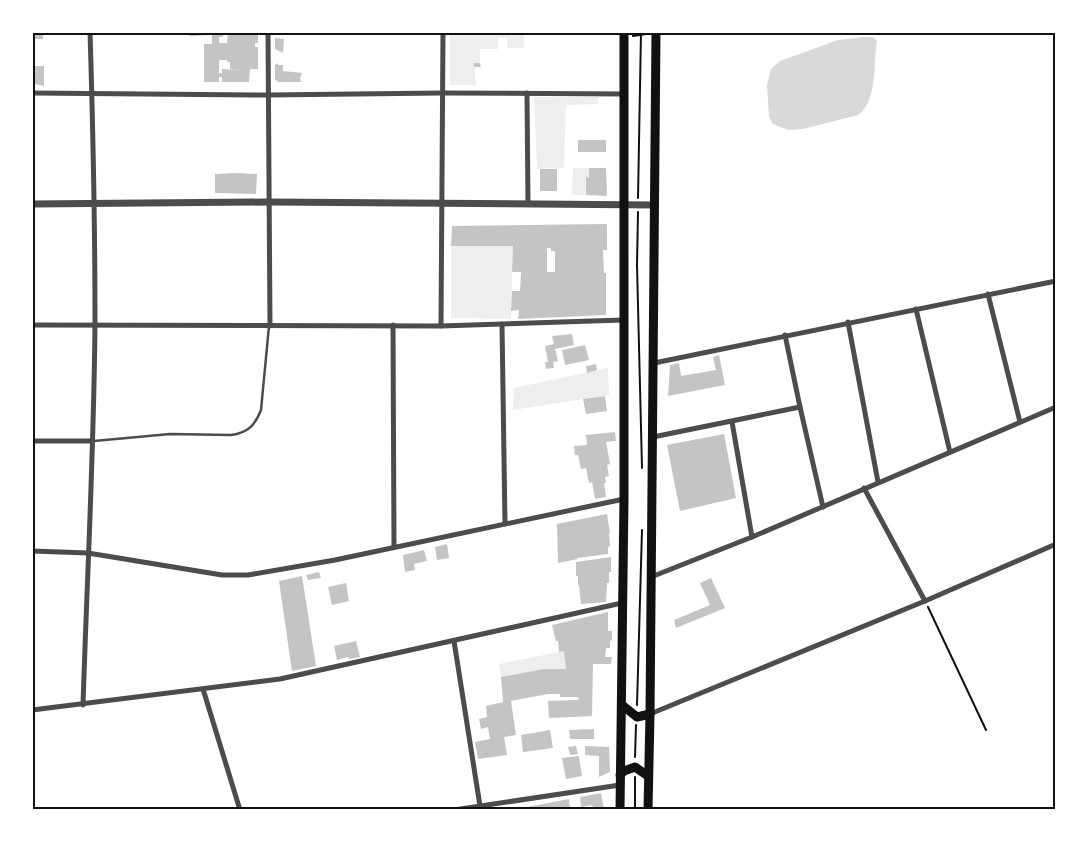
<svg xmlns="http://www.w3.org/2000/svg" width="1088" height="842" font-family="'Varela Round',sans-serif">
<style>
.green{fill:#eee}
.water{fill:#d9d9d9}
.building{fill:#c4c4c4;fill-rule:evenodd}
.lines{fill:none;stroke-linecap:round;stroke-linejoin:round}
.path{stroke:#111;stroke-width:2}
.service{stroke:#4c4c4c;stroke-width:2.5}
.minor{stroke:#4c4c4c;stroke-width:5}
.tertiary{stroke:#4c4c4c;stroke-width:7}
.primary{stroke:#111;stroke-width:9}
.neatline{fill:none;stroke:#111;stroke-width:2}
</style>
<rect width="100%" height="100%" fill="#fff"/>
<g class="green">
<polygon points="450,33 530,33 524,34 524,48 507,48 507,38 498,38 498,49 480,49 480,63 474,63 476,85 450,85"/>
<polygon points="534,97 598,97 598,104 566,105 564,168 537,169"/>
<polygon points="573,168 589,168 589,178 586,178 586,195 572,195"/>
<polygon points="451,246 513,246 511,319 451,318"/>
<polygon points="608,368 609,395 513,410 514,388"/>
<polygon points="564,651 566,669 544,669 501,677 499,664"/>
</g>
<path class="water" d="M863,37h10l4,4c-4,22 1,59 -19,74l-55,14 -14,1 -9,-3 -7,-3 -4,-7 -2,-32 4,-16 9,-8 58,-21z"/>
<g class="building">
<rect x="35" y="32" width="8" height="7"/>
<path d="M189,32h34v5h-4v6h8l1,-11h30v11h-3v4h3v22h-8l-1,13h-27v-5h-3v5h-15v-38h8v-9l-23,1zM219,60h8v2h3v7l12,1 -20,-1v4h-3z"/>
<polygon points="275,38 284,39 283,53 275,49"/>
<polygon points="278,63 278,65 283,65 283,71 302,73 300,78 301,82 278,82 275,79 275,65"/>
<polygon points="474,63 480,63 481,67 474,67"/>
<polygon points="35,66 44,66 44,86 35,84"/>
<rect x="578" y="140" width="28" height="12"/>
<polygon points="589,168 606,168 607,196 586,195 586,177 589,178"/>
<rect x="540" y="169" width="17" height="22"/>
<polygon points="236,173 257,174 256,194 215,193 215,174"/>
<path d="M607,224v26h-4l1,23h2v42l-88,4 1,-9 -8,1 1,-20h8l1,-19h-9l1,-26h-62l1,-20zM547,248h4v3h4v21h-8z"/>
<polygon points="572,334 574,345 555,349 558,361 553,362 554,368 546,369 545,362 548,362 545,346 554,344 552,336"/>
<polygon points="585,345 589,360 565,365 562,350"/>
<polygon points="719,355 725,385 668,396 670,365 679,363 681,376 716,370 713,357"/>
<polygon points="596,364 597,370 587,373 586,366"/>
<polygon points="605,396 607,411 586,414 583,399"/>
<polygon points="615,432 616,441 606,442 610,464 607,465 609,476 605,477 606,483 604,483 606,497 595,499 592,482 589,483 586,468 581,469 578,455 575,455 574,446 587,445 586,435"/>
<polygon points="724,434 736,498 680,511 667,445"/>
<polygon points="607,514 610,533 609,533 610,546 608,547 608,554 577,558 578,559 558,563 557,524"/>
<polygon points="447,544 449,558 437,560 435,547"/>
<polygon points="424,550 427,561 414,564 415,570 405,572 403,555"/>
<polygon points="611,557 611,572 609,572 609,583 607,583 606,602 581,604 579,585 578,585 578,576 576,576 576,562"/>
<polygon points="319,572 321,578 308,580 306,575"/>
<polygon points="302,576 316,666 292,671 279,581"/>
<polygon points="711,578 725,608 676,628 674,620 710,605 700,583"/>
<polygon points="346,583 349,601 332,605 328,587"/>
<polygon points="608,612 608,631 612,631 612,640 610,641 610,648 606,648 605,657 612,657 611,664 593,664 592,716 549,718 548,701 579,700 578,697 560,697 560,694 548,694 511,701 516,735 504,737 507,755 478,759 475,742 490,739 488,727 481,729 479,719 487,717 486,706 503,702 501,677 544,669 566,669 564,651 559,652 558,641 556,641 552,625"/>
<polygon points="356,641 360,657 349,659 348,657 337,660 334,646"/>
<polygon points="594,729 594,739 570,739 569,730"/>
<polygon points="550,730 553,748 523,752 521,735"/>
<polygon points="576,746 578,754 570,755 568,747"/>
<polygon points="585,746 609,747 610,772 599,777 599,756 585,755"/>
<polygon points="579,756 582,776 566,779 562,758"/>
<polygon points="601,793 604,810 594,810 592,805 581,807 580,797"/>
<polygon points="569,799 570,810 517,810 517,809"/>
</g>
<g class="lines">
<g class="path">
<polyline points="633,36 646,34"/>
<polyline points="638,198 641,32"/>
<polyline points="638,212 637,265 642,468"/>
<polyline points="928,607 986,730"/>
<polyline points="637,705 642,530"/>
<polyline points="635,757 636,725"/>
<polyline points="635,810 635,777"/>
</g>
<path class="service" d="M94,441l76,-7 61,1c17,-2 24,-10 30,-25l8,-84"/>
<g class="minor">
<polyline points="268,32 270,326"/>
<polyline points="32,93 268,95 442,93 625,94"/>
<polyline points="527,93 528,204"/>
<polyline points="988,294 1020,422"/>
<polyline points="916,309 950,452"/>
<polyline points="848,322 878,482"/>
<polyline points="502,324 505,524"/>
<polyline points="32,325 441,326 623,320"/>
<polyline points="393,325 394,547"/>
<polyline points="441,326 443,32"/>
<polyline points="785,335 800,407"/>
<polyline points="654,363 1056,281"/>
<polyline points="732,422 752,537"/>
<polyline points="653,437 800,407 823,507"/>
<polyline points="32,441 92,441"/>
<polyline points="864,488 925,601"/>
<polyline points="32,551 88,553 222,575 248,575 335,560 624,499"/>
<polyline points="651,577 752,537 1056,407"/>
<polyline points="454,641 480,806"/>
<polyline points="203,689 240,810"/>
<path d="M83,705c4,-127 11,-254 12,-382 0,-97 -2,-194 -5,-291"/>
<polyline points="32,710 280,679 622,603"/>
<polyline points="650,714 925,601 1056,544"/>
<polyline points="454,810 620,785"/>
</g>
<polyline class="tertiary" points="32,204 269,202 655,205"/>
<g class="primary">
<polyline points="622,705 637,717 650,714"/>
<polyline points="620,775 624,771 635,767 648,776"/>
<polyline points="620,810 624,499 624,32"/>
<polyline points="648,810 650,714 656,32"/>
</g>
</g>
<rect width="1088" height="842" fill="none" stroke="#ffffff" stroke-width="68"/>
<rect x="34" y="34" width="1020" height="774" class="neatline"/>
</svg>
